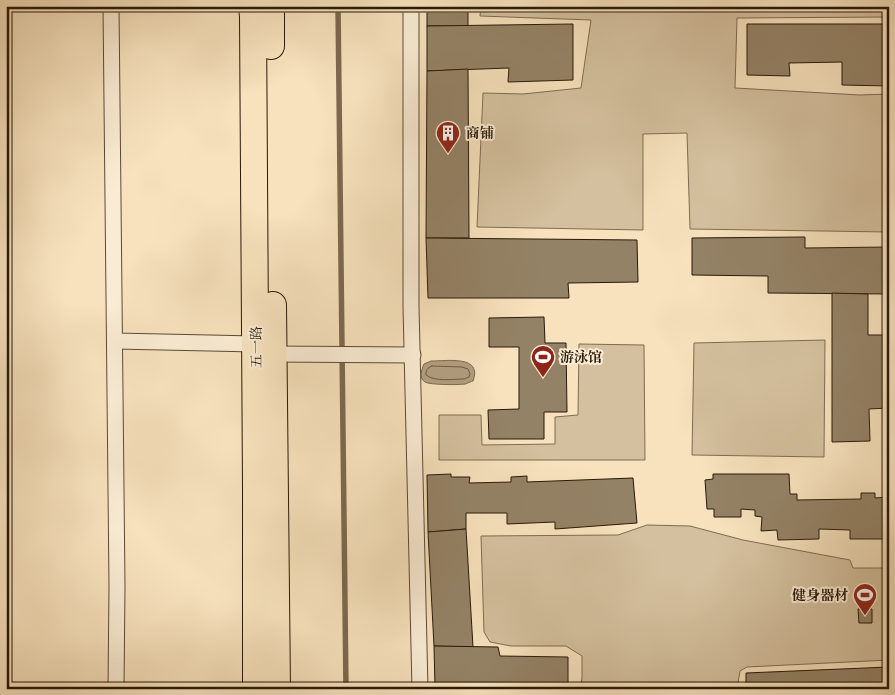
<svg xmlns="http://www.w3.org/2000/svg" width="895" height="695" font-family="'IM FELL Great Primer','Noto Serif SC',serif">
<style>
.green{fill:#d4c09e;stroke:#7e6c53}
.water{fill:#b19e7f;stroke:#7b694f}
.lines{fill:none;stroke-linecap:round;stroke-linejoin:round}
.shore{stroke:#6d5c44;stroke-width:1}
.stream{stroke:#7b694f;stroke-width:5.5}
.building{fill:#948266;stroke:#291908}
.minor-casing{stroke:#5c4b35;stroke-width:17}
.trunk-casing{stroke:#291908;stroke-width:28}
.minor{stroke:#faecd4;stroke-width:15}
.trunk{stroke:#f7e2bd;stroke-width:26}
.labels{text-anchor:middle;stroke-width:4;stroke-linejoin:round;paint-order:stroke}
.poi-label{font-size:14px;font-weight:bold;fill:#291908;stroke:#faecd4;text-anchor:start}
.street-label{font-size:14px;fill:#291908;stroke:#faecd4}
</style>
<rect width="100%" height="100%" fill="#f7e2bd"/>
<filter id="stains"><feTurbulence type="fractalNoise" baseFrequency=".004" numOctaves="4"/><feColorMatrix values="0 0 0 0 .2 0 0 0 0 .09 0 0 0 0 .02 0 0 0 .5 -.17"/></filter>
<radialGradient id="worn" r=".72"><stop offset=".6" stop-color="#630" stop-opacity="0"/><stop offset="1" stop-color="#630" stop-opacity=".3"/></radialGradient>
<g class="green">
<polygon points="481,6 889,6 889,17 737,18 735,88 860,95 889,94 889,232 690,229 687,133 643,134 643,230 477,227 483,93 523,94 581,88 591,20 480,16"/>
<polygon points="825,340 824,457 692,455 694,343"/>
<polygon points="579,344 644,345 645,460 439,460 439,415 481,415 482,445 555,444 555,417 578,415"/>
<polygon points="647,525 690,526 743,540 850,560 853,568 889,568 889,660 747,667 740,671 737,689 580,689 582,678 582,656 566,646 511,646 490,642 484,632 481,536 618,535"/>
</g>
<path class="water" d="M431,361c16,0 52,-6 42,20 -1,0 -7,3 -8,3 -6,1 -35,1 -40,-2 -7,-4 -3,-13 -1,-18z"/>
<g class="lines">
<path class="shore" d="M432,366l30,1 6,2 2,5 -1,3 -5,2c-11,0 -29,3 -38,-4 0,-5 1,-7 6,-9z"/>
<polyline class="stream" points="338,6 346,689"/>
</g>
<g class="building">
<rect x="427" y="6" width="41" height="20"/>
<polygon points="573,24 573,80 508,82 509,68 427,71 427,26"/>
<polygon points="747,24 889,24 889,86 842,85 842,62 789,63 790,76 747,75"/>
<polygon points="468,69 469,238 426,238 427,71"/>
<polygon points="805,237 805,248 889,247 889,294 768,293 768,276 692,275 692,238"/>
<polygon points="426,238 637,240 638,282 568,283 569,298 428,298"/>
<polygon points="832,293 868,294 868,335 889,335 889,408 869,409 870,441 832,442"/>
<polygon points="544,317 545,343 566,343 567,412 544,412 544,439 489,439 488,410 519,409 519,347 489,347 489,318"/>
<polygon points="451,474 451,477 470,477 469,483 511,482 511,477 527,476 527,482 633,478 637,523 555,529 555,522 507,524 507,513 466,513 466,529 428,532 427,475"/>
<polygon points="713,474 789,474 790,494 797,494 797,500 861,499 861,493 875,493 875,498 889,497 889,539 850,539 850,530 819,529 819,539 778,540 777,530 761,531 762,517 755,516 755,510 741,509 741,517 714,517 714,509 707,509 705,480 713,479"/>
<polygon points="466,529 473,647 434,646 428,532"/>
<polygon points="858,609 872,609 872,623 859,623"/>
<polygon points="434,646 498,647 500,656 568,657 568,689 481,687 481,689 458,689 458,686 435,687"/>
<polygon points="889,667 889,689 746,689 746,673"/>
<polygon points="458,686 458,689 435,689 435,687"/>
</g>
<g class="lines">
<g class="minor-casing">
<g id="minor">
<polyline points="111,6 117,586 116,689"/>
<polyline points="411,6 411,306 420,689"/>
<polyline points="115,341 256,344"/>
<polyline points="274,354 413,355"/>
</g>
</g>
<g class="trunk-casing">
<g id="trunk">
<polyline points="252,6 253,17 256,487 256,689"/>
<polyline points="271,6 271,46"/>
<polyline points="273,305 277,689"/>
</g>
</g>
<use href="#minor" class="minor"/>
<use href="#trunk" class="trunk"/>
</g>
<defs>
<g id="building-pin" transform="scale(1.25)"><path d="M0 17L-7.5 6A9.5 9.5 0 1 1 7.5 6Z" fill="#8f2418" stroke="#faecd4"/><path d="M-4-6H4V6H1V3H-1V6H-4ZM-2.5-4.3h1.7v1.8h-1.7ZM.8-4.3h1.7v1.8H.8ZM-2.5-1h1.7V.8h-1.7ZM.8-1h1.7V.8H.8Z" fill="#fff"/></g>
<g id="stadium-pin" transform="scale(1.25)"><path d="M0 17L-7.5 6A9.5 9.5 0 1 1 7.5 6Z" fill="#8f2418" stroke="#faecd4"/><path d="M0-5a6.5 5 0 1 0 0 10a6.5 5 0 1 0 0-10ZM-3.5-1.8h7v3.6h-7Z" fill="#fff"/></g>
</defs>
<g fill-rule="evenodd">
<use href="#building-pin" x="448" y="133"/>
<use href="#stadium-pin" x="543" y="357"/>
<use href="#stadium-pin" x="865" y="595"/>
</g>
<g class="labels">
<g class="poi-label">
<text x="466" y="138">商铺</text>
<text x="560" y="362">游泳馆</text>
<text x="848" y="600" text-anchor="end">健身器材</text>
</g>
<g class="street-label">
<text transform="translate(256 347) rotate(-90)" y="5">五一路</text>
</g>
</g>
<rect width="895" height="695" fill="none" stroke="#f7e2bd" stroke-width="25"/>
<rect x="8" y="8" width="880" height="680" fill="none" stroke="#291908" stroke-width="2.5"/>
<rect x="12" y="12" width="870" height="670" fill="none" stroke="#291908"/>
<rect width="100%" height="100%" filter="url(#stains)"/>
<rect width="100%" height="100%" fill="url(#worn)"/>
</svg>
